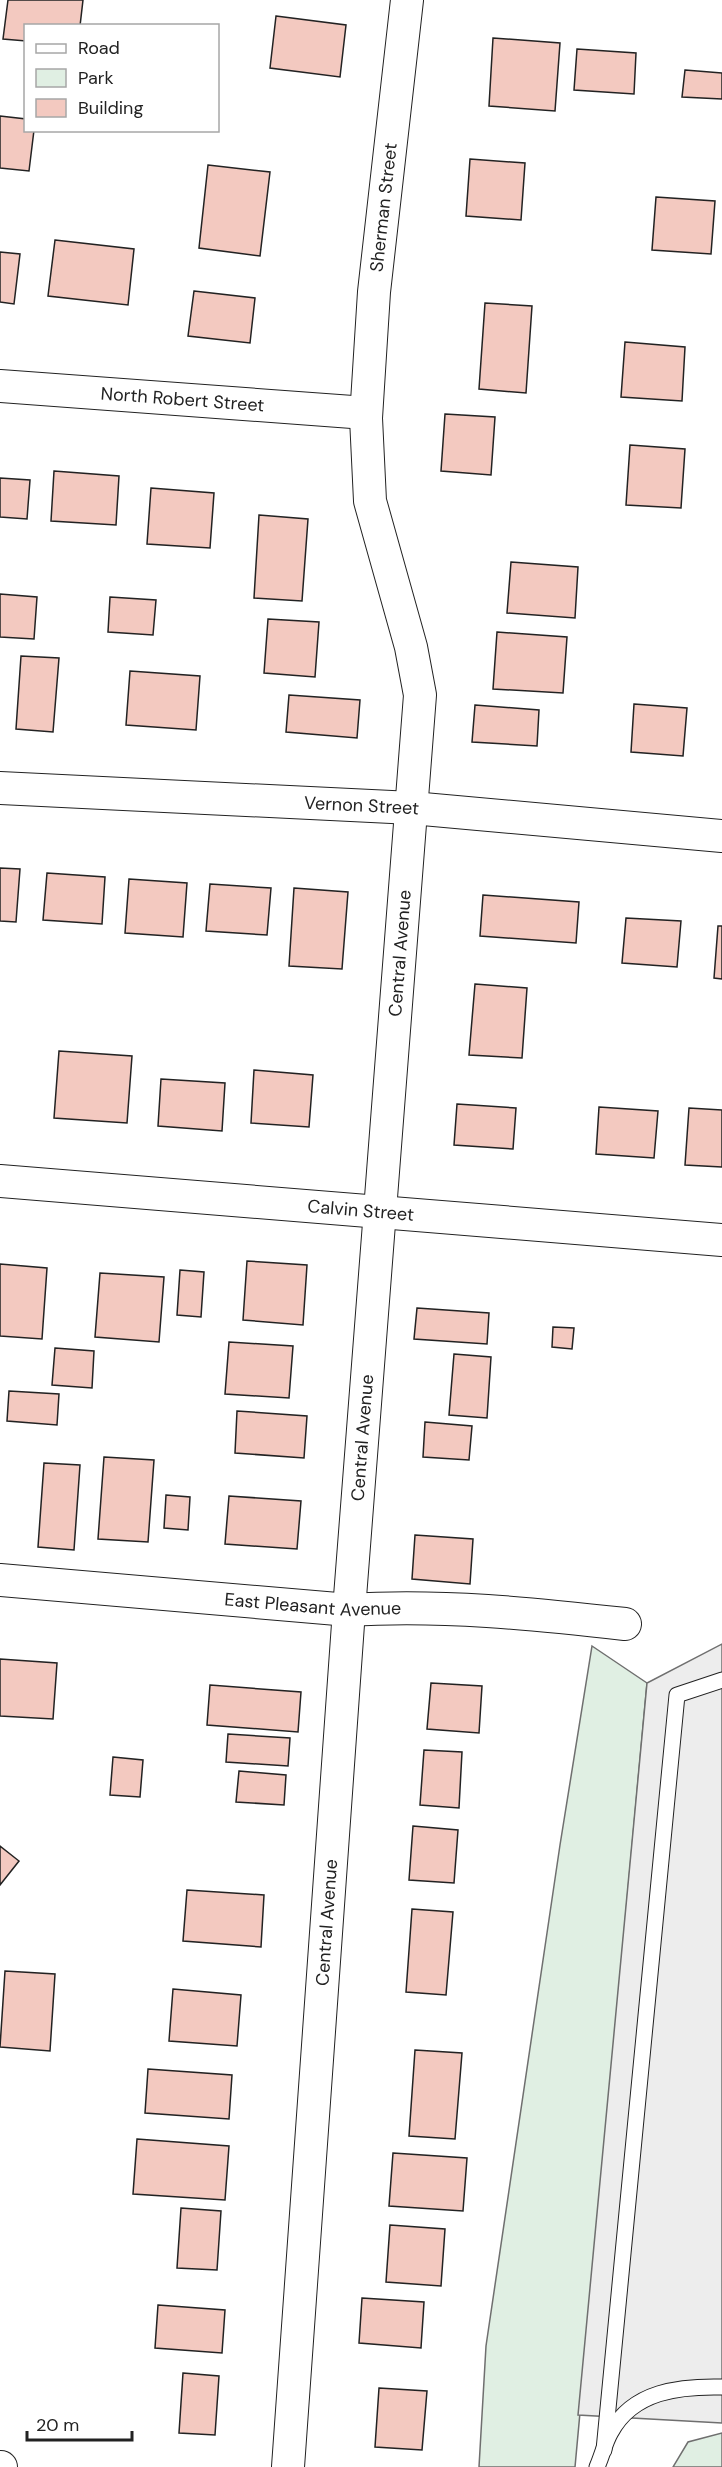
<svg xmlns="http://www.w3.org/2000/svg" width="722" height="2467" font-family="'DM Sans',sans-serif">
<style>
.green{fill:#e0efe3;stroke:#6f6f6f;stroke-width:1.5}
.parking{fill:#ededed;stroke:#6f6f6f;stroke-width:1.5}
.building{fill:#f3c9c0;stroke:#222;stroke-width:1.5}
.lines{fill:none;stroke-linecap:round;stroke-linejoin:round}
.lane-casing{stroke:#222;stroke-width:17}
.street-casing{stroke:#222;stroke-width:34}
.lane{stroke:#fff;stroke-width:15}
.street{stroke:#fff;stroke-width:32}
.labels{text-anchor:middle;stroke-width:4.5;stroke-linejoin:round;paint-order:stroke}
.street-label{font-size:18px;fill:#222;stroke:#fff}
</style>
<rect width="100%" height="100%" fill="#fff"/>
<g class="green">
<polygon points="592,1646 647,1683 575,2467 479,2467 486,2346 560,1845"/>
<polygon points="722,2433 722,2467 673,2467 688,2442"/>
</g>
<polygon class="parking" points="722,1644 722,2423 578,2415 647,1683"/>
<g class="building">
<polygon points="8,0 83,0 80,26 26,26 26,41 3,39"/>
<polygon points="276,16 346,25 340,77 270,68"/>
<polygon points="493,38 560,43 555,111 489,106"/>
<polygon points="577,49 636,53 634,94 574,90"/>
<polygon points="685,70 722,73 722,99 682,97"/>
<polygon points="0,116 26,119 26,130 34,130 29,171 0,168"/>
<polygon points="470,159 525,163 521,220 466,216"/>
<polygon points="208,165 270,172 260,256 199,248"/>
<polygon points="656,197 715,201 711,254 652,250"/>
<polygon points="55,240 134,249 128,305 48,296"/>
<polygon points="0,252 20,254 14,304 0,302"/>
<polygon points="194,291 255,298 250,343 188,336"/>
<polygon points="485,303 532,306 526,393 479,389"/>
<polygon points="625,342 685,347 682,401 621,397"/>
<polygon points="445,414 495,417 491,475 441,471"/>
<polygon points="630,445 685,449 681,508 626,505"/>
<polygon points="54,471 119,476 116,525 51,521"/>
<polygon points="0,478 30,480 27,519 0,517"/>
<polygon points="151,488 214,493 210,548 147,544"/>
<polygon points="259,515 308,519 302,601 254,598"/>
<polygon points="511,562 578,567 575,618 507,613"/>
<polygon points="0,594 37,597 34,639 0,637"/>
<polygon points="110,597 156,600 153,635 108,632"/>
<polygon points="268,619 319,622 315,677 264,673"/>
<polygon points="497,632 567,637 563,693 493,689"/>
<polygon points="21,656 59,658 53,732 16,729"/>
<polygon points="130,671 200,676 196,730 126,725"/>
<polygon points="289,695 360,700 357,738 286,732"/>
<polygon points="634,704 687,708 683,756 631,752"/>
<polygon points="475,705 539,710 537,746 472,742"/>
<polygon points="0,868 20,869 16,922 0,921"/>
<polygon points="47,873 105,877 102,924 43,920"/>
<polygon points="129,879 187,883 183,937 125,933"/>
<polygon points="210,884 271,888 267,935 206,931"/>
<polygon points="294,888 348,892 342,969 289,966"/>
<polygon points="483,895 579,902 576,943 480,936"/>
<polygon points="626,918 681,921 677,967 622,963"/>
<polygon points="718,926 722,926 722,979 714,978"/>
<polygon points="475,984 527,988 522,1058 469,1055"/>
<polygon points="59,1051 132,1056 127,1123 54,1118"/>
<polygon points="254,1070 313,1075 309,1127 251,1123"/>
<polygon points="161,1079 225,1083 222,1131 158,1126"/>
<polygon points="457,1104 516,1108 513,1149 454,1145"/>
<polygon points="599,1107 658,1111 654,1158 596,1154"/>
<polygon points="689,1108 722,1110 722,1167 685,1165"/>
<polygon points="247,1261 307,1265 303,1325 243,1320"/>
<polygon points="0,1264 47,1268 42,1339 0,1336"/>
<polygon points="180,1270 204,1272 201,1317 177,1315"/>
<polygon points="100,1273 164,1277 159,1342 95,1337"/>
<polygon points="417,1308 489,1313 487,1344 414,1339"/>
<polygon points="553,1327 574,1328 572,1349 552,1347"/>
<polygon points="229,1342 293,1346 289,1398 225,1394"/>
<polygon points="55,1348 94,1351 92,1388 52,1385"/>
<polygon points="454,1354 491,1357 487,1418 449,1415"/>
<polygon points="9,1391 59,1394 57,1425 7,1421"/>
<polygon points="237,1411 307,1416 304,1458 235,1453"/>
<polygon points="425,1422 472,1426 469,1460 423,1457"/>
<polygon points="104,1457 154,1460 148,1542 98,1539"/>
<polygon points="44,1463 80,1465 74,1550 38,1547"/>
<polygon points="166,1495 190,1497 188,1530 164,1528"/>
<polygon points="229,1496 301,1501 297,1549 225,1544"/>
<polygon points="415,1535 473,1539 470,1584 412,1579"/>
<polygon points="0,1659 57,1663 53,1719 0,1716"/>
<polygon points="431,1683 482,1686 479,1733 427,1729"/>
<polygon points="210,1685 301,1692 298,1732 207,1725"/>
<polygon points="228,1734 290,1738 288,1766 226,1762"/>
<polygon points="424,1750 462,1752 459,1808 420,1805"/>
<polygon points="113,1757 143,1760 140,1797 110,1795"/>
<polygon points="239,1771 286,1775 284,1805 236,1802"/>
<polygon points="413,1826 458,1830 454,1883 409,1880"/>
<polygon points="0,1846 19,1861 0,1885"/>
<polygon points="187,1890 264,1895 261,1947 183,1941"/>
<polygon points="412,1909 453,1912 446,1995 406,1992"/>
<polygon points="5,1971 55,1974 50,2051 0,2047"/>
<polygon points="173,1989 241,1995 237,2046 169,2041"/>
<polygon points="415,2050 462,2053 455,2139 409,2136"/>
<polygon points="148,2069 232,2075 229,2119 145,2113"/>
<polygon points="137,2139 229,2146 225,2200 133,2194"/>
<polygon points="393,2153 467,2158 463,2211 389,2206"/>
<polygon points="181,2208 221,2211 217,2270 177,2268"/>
<polygon points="390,2225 445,2229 441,2286 386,2282"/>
<polygon points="362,2298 424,2302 421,2348 359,2343"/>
<polygon points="158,2305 225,2310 222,2353 155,2348"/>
<polygon points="183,2373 219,2376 215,2435 179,2433"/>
<polygon points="379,2388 427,2391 422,2450 375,2447"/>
</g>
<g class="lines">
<g class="lane-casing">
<g id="lane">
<polyline points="604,2450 677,1695 722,1680"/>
<path d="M597,2467c5,-11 8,-25 14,-35 22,-41 69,-46 111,-45"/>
</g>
</g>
<g class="street-casing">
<g id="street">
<path id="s1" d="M0,386l366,27"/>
<path id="s2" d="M0,788l412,20 310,28"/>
<path id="s3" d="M0,1181l722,59"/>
<path id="s4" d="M0,1580l349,30c92,-6 185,4 276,14"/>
<polyline points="0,2467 1,2467"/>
<path id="s5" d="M288,2467l61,-857 71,-915 -9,-48 -41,-146 -4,-83 8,-126 33,-292"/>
</g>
</g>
<use href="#lane" class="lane"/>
<use href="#street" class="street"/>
</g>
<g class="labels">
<g class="street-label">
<text dy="6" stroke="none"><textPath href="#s5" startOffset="2272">Sherman Street</textPath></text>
<text dy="6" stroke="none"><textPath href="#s1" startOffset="183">North Robert Street</textPath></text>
<text dy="6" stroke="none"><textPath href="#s2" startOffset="362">Vernon Street</textPath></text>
<text dy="6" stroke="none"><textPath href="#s5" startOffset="1518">Central Avenue</textPath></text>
<text dy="6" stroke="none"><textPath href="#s3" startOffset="362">Calvin Street</textPath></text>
<text dy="6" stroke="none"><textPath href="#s5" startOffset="1032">Central Avenue</textPath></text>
<text dy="6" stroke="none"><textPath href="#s4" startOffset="314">East Pleasant Avenue</textPath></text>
<text dy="6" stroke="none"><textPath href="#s5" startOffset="546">Central Avenue</textPath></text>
</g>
</g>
<rect x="24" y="24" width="195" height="108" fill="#ffffff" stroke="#a7a7a7" stroke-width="1.5"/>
<rect x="36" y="44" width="30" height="9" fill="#ffffff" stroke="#a7a7a7" stroke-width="1.5"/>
<text x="78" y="54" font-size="18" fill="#222222">Road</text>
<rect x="36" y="69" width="30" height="18" fill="#e0efe3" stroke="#a7a7a7" stroke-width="1.5"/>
<text x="78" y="84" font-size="18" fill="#222222">Park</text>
<rect x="36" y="99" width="30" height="18" fill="#f3c9c0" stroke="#a7a7a7" stroke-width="1.5"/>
<text x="78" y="114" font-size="18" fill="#222222">Building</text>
<path d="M27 2431v9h105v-9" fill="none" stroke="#222222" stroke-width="3"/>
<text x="36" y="2431" font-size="18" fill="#222222" stroke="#ffffff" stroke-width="4.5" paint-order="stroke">20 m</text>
</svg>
